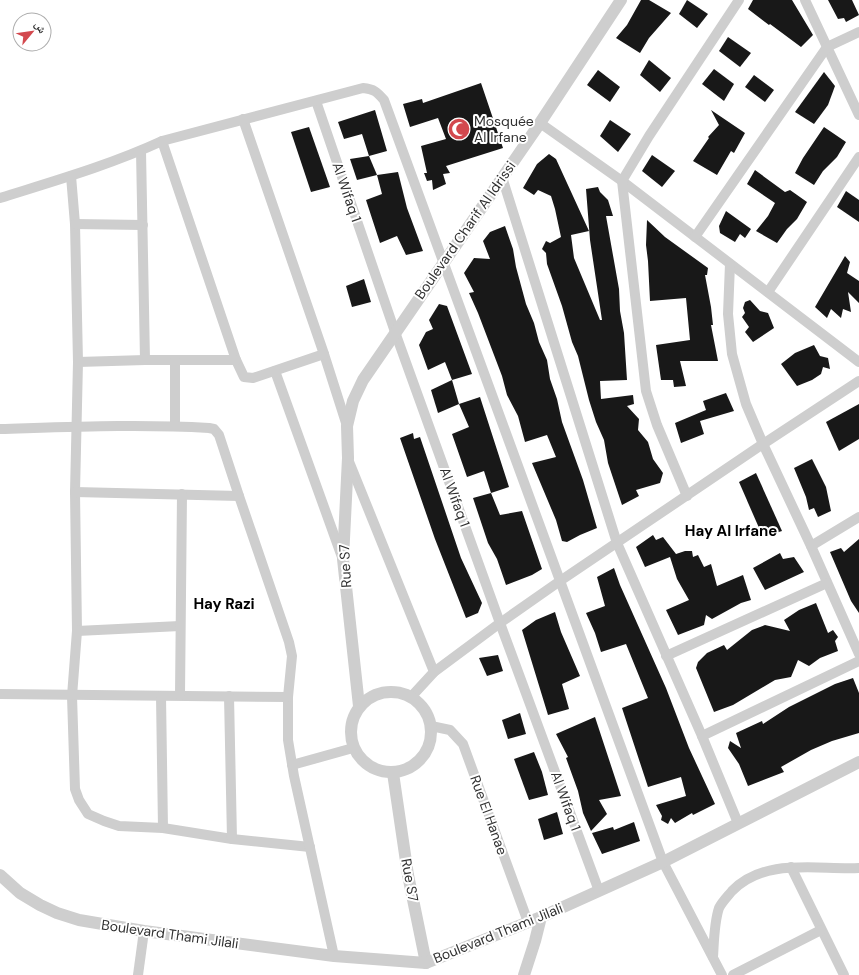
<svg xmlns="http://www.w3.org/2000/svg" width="859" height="975" font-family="'DM Sans','Noto Naskh Arabic',sans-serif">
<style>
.building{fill:#181818}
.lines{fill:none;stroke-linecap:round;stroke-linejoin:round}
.minor{stroke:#cecece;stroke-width:10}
.tertiary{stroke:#cecece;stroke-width:12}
.labels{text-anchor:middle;stroke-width:4;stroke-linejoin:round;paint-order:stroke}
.poi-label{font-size:14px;fill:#313131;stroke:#fff;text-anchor:start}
.street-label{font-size:14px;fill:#313131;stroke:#fff}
.neighbourhood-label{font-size:15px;font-weight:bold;fill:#000;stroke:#fff}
</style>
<rect width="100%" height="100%" fill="#fff"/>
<g class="building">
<polygon points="641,0 649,0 671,13 649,38 640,53 616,38 627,25"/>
<polygon points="687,0 708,14 697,28 679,14"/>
<polygon points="753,0 792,0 813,35 801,47 770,24 769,25 748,9"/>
<polygon points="828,0 852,0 859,15 846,22 844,18 838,19"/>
<polygon points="728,37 751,53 740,67 719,51"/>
<polygon points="649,60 671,78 660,92 640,75"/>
<polygon points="714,69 734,84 724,101 702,84"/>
<polygon points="598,70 620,87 610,102 587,85"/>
<polygon points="824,72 835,86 828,105 814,124 795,112"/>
<polygon points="754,75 774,90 765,102 745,87"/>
<polygon points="481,83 503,148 446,166 450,173 443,174 446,184 433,190 432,180 427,181 424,173 427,173 421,146 446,139 438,118 410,127 403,104 422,99 423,103"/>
<polygon points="375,110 387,151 369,156 362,134 344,139 338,122"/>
<polygon points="711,110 745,133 734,153 731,151 717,175 693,161 709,138 708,137 719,125"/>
<polygon points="610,120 631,134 618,152 600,136"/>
<polygon points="309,127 330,187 311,192 291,132"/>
<polygon points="824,127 846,142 837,157 823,171 814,185 795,173 803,158"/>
<polygon points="549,154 556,159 589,231 571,235 574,258 600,320 602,320 590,240 586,189 598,187 600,192 608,200 613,216 606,216 619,289 620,311 624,333 627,380 600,381 601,399 633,395 634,404 627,406 639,419 638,430 648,442 653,459 663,473 660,483 636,490 639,496 622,505 608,463 604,440 596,422 589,400 578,356 572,342 562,306 547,264 546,253 542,249 546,241 550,243 561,237 555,209 551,196 538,190 534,195 523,188 537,164"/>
<polygon points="652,155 675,171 662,187 642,171"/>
<polygon points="369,156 377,175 357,180 350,159"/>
<polygon points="755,170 785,192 790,190 807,202 797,219 787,229 777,243 756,231 768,216 775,203 747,184"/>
<polygon points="398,172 407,208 423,251 406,255 397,236 380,243 366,200 382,194 377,175"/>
<polygon points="846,191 859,200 859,222 837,207"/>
<polygon points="726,211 751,229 745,238 740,234 735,242 720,233 719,226"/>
<polygon points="647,220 665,237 708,268 707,275 705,275 711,307 713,325 711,325 718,361 680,361 686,386 674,387 673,380 661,380 656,345 690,340 686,298 650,301 648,261 646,245"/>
<polygon points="505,226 513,249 516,267 526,304 534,323 539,342 547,360 550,379 557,399 562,422 583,480 597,528 580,535 567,542 562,541 556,520 532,463 556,457 547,435 525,442 518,416 507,395 502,376 478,313 469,293 474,292 464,273 474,258 490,259 483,241 490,232"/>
<polygon points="845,256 850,262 847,273 859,281 859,303 848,292 851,312 843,309 841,318 831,309 827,318 815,307"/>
<polygon points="364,279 371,302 352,307 346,286"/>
<polygon points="750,300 760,311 768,313 774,328 753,342 745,332 749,327 742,317 745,313 743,308 745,302"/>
<polygon points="439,304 447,306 472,374 452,380 445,362 428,370 419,345 426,332 433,329 429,320"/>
<polygon points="814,345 820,356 828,358 830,369 823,367 821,374 812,380 797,386 781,364 795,353"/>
<polygon points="452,380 459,404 438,413 431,390"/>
<polygon points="726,393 734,411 700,421 704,434 681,443 675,423 706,410 703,401"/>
<polygon points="480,397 509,487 491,493 484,471 467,477 452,434 469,427 459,404"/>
<polygon points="859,404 859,439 839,451 826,422"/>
<polygon points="413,433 414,439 420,437 461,558 482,603 478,613 466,618 435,539 400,438"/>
<polygon points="812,459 826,487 831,511 818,517 814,508 809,510 806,497 794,468"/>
<polygon points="756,473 782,531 763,537 739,482"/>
<polygon points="491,493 500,515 522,511 542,569 532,575 506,585 497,559 488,543 473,498"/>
<polygon points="653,535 656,540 663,537 676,554 685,551 692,551 693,557 698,555 704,567 711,564 717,586 743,575 751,600 741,603 712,619 706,615 704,625 678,635 666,610 689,600 677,579 670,557 645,567 636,547"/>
<polygon points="859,539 859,613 851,601 830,552 841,548 844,552"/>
<polygon points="780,553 783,559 794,557 804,572 765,590 753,568"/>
<polygon points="614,568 620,585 666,688 689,748 715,804 693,815 692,813 675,823 671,818 668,824 661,820 662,816 656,805 686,796 681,777 648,787 622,708 648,698 626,644 601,652 595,633 586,613 605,606 597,577"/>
<polygon points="816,603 828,633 833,630 838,637 835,641 838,651 820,658 809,666 798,660 791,677 775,680 733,705 714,712 696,668 698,662 707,653 724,645 727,650 752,630 765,625 790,631 784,620 799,610"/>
<polygon points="555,612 561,632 580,676 562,684 569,709 548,715 522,630 536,620"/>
<polygon points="498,655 503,671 487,676 479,658"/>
<polygon points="853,678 859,693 859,733 832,741 811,750 781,767 784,772 748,786 739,764 728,748 730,741 741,748 736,733 762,721 763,724 789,707 835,684"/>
<polygon points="520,713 526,734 508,739 502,720"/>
<polygon points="595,717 621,796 599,800 607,814 591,831 583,813 578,791 566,758 568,757 556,734"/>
<polygon points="534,752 542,772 548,795 529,800 514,759"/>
<polygon points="557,812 563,834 544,840 538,819"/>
<polygon points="634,822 640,841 602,854 592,833 613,827 614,830"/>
</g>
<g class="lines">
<g class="minor">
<polyline points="805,0 859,115"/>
<polyline points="316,101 395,332 500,623 599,891"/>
<polyline points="243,119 324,354 347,426"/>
<polyline points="540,123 622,181 859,362"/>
<polyline points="162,141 236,360 244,377 253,378 324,354"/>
<polyline points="141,151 145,360"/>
<polyline points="71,176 75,224 78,362 75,492 77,631 72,696 75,789 79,800 88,814 104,821 119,826 163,828 232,839 310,847"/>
<polyline points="502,177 617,543 702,736 738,823"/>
<path d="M0,198c54,-17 110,-33 162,-57l201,-53c11,1 14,4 21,12l279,762 59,113"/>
<polyline points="75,224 143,225"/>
<polyline points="695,237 827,47 859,32"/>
<polyline points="730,264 728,314 732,354 746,404 763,444 811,546 859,654"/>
<polyline points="768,292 859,157"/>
<polyline points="78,362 145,360 236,360"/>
<polyline points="275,371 342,557"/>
<polyline points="175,426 175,360"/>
<path d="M0,429c70,-2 140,-5 209,-1l5,1 5,6 20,61 50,146 3,14 -4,41v43l6,36 40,180"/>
<polyline points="348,459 434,672"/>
<polyline points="75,492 239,496"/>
<polyline points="687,496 657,425 646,391 622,181 649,136 739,0"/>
<polyline points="811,546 859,517"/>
<polyline points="77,631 180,626"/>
<polyline points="666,656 827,583"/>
<polyline points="0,694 288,697"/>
<polyline points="180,695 182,494"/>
<polyline points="161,696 163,828"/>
<polyline points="229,696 232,839"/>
<polyline points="411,697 434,672 500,623 560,581 763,444 859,381"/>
<polyline points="431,726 450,730 463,744 528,922"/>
<polyline points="702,736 859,661"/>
<polyline points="292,765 353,748"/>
<polyline points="791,867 844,975"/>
<path d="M713,957c1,-15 1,-34 6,-49 3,-6 9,-12 13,-17 33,-34 85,-21 127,-23"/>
<polyline points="138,975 144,931"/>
<polyline points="733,975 821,930"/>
</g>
<g class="tertiary">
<circle cx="391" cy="732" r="40"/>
<polyline points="359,706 343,559 348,458 347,426 353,401 363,380 540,123 621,0"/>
<polyline points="393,773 408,875 426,963"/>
<polyline points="0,875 20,893 40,905 57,913 79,920 144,931 334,956 426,963 541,917 663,862 859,762"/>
<polyline points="524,975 535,941 541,917"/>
</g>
</g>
<defs>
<g id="mosque-disc" transform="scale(1.15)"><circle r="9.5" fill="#d3484e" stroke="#fff"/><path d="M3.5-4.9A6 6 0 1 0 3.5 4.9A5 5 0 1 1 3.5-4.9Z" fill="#fff"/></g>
</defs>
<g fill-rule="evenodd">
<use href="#mosque-disc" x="459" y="129"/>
</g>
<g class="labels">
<g class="poi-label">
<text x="474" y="126">Mosquée<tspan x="474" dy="16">Al Irfane</tspan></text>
</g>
<g class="street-label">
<text transform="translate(347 192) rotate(71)" y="5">Al Wifaq 1</text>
<text transform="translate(465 230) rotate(-55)" y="5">Boulevard Charif Al Idrissi</text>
<text transform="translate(455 497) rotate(70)" y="5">Al Wifaq 1</text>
<text transform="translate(345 566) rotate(-93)" y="5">Rue S7</text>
<text transform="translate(566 801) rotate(70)" y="5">Al Wifaq 1</text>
<text transform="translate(489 815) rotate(70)" y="5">Rue El Hanae</text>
<text transform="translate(410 880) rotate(80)" y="5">Rue S7</text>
<text transform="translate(498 933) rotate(-22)" y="5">Boulevard Thami Jilali</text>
<text transform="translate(170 934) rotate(8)" y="5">Boulevard Thami Jilali</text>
</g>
<g class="neighbourhood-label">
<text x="731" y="536">Hay Al Irfane</text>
<text x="224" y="609">Hay Razi</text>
</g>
</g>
<g transform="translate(32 32) rotate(61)"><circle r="19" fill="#ffffff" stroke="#adadad"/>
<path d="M0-3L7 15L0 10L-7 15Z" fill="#d3484e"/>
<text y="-6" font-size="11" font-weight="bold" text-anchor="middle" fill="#313131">ش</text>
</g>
</svg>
